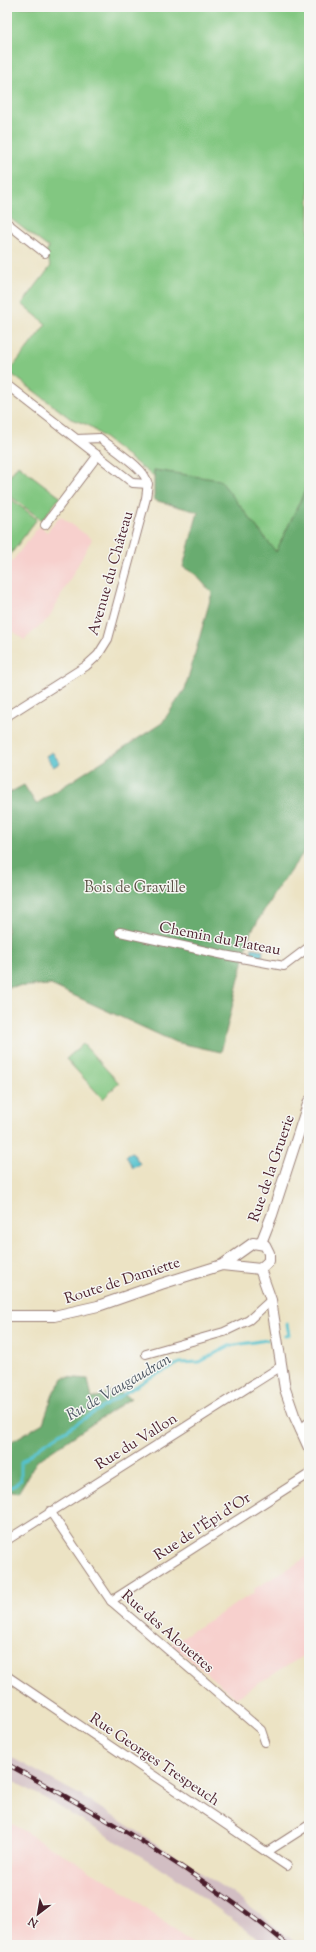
<svg xmlns="http://www.w3.org/2000/svg" width="316" height="1952" font-family="'Sorts Mill Goudy',serif">
<style>
.built{fill:#f7d0cd}
.industrial{fill:#d2bec3}
.green{fill:#82c781;stroke:#667356}
.forest{fill:#69ac6f;stroke:#5a664d}
.water{fill:#55c2ce;stroke:#50707c}
.lines{fill:none;stroke-linecap:round;stroke-linejoin:round}
.stream{stroke:#55c2ce;stroke-width:3}
.minor-casing{stroke:#9b8178;stroke-width:10}
.tertiary-casing{stroke:#9b8178;stroke-width:12}
.minor{stroke:#fff;stroke-width:8}
.tertiary{stroke:#fff;stroke-width:10}
.rail-casing{stroke:#4a1f2b;stroke-width:4.5}
.rail{stroke:#f6f6f2;stroke-width:3;stroke-dasharray:9;stroke-linecap:butt}
.labels{text-anchor:middle;stroke-width:3;stroke-linejoin:round;paint-order:stroke}
.street-label{font-size:15px;fill:#4a1f2b;stroke:#f6f6f2}
.park-label{font-size:15px;fill:#5b5145;stroke:#f6f6f2}
.water-label{font-size:16px;font-style:italic;fill:#4e5864;stroke:#f6f6f2}
</style>
<rect width="100%" height="100%" fill="#f6f6f2"/>
<filter id="ink" filterUnits="userSpaceOnUse"><feTurbulence type="fractalNoise" baseFrequency=".025" numOctaves="2"/><feDisplacementMap in="SourceGraphic" scale="8" xChannelSelector="R" yChannelSelector="G"/><feConvolveMatrix kernelMatrix="1 2 1 2 8 2 1 2 1" color-interpolation-filters="sRGB"/></filter>
<filter id="wash" filterUnits="userSpaceOnUse"><feTurbulence type="fractalNoise" baseFrequency=".012" numOctaves="4" result="noise"/><feDisplacementMap in="SourceGraphic" scale="16" xChannelSelector="R" yChannelSelector="G"/><feGaussianBlur stdDeviation="0.9" result="paint"/><feColorMatrix in="noise" values="0 0 0 0 0 0 0 0 0 0 0 0 0 0 0 0 0 1.4 0 .05"/><feComposite in="paint" operator="in"/></filter>
<g filter="url(#wash)">
<rect width="100%" height="100%" fill="#ece3c4"/>
<g class="built">
<polygon points="60,516 92,539 49,618 24,640 7,626 7,568 39,526 47,532"/>
<polygon points="309,1556 309,1652 236,1698 171,1644 255,1592 254,1589"/>
<polygon points="7,1821 118,1887 194,1945 7,1945"/>
</g>
<polygon class="industrial" points="7,1755 80,1795 155,1843 232,1893 299,1945 267,1945 172,1875 41,1796 7,1778"/>
<g class="green">
<polygon points="7,7 309,7 309,482 276,552 220,481 154,470 154,477 88,425 71,419 9,372 46,324 22,304 51,266 45,253 49,248 7,216"/>
<polygon points="18,465 60,497 42,520 7,494 7,480"/>
<polygon points="7,496 37,519 7,559"/>
<polygon points="83,1044 119,1083 103,1099 66,1059"/>
</g>
<g class="forest">
<polygon points="154,470 220,480 276,552 309,482 309,845 275,892 250,934 221,1052 175,1042 51,985 7,987 7,794 24,785 36,804 162,723 185,689 212,593 195,574 183,567 198,512 154,500"/>
<polygon points="64,1377 88,1379 92,1399 115,1390 131,1398 37,1461 18,1493 7,1491 7,1444 43,1423 54,1391"/>
</g>
<g class="water">
<polygon points="52,752 60,763 53,767 46,756"/>
<polygon points="252,948 263,950 262,957 251,956"/>
<polygon points="132,1152 140,1164 133,1168 126,1156"/>
</g>
<g class="lines">
<g class="stream">
<polyline points="285,1336 289,1335 287,1324"/>
<polyline points="7,1486 12,1487 21,1480 21,1462 41,1446 146,1380 180,1363 199,1362 229,1346 267,1340"/>
</g>
</g>
</g>
<g filter="url(#ink)">
<g class="lines">
<g class="minor-casing">
<g id="minor">
<polyline points="7,223 45,253"/>
<polyline points="7,385 133,483 148,484"/>
<polyline points="45,525 98,455"/>
<path d="M7,716l79,-50 12,-11 10,-16 38,-141c1,-7 3,-15 -1,-21 -6,-12 -34,-30 -45,-39l-23,1"/>
<polyline points="120,932 224,955 284,966 309,947"/>
<polyline points="146,1354 224,1332 249,1320 271,1300"/>
<polyline points="300,1430 309,1422"/>
<polyline points="50,1511 111,1601 261,1730 265,1742"/>
<polyline points="7,1540 280,1367"/>
<polyline points="111,1601 309,1474"/>
<polyline points="7,1676 287,1866"/>
<polyline points="267,1852 309,1825"/>
</g>
</g>
<g class="tertiary-casing">
<g id="tertiary">
<polyline points="261,1243 272,1215 309,1101"/>
<polyline points="260,1269 271,1300 285,1389 294,1415 309,1448"/>
<polyline points="7,1316 54,1316 98,1306 161,1284 222,1265 253,1243 265,1245 269,1253 269,1261 260,1269 222,1265"/>
</g>
</g>
<use href="#minor" class="minor"/>
<use href="#tertiary" class="tertiary"/>
<g class="rail-casing">
<path id="rail" d="M7,1764c98,53 195,110 281,181"/>
</g>
<use href="#rail" class="rail"/>
</g>
</g>
<g class="labels">
<g class="street-label">
<text transform="translate(110 573) rotate(-74)" y="5">Avenue du Château</text>
<text transform="translate(220 938) rotate(11)" y="5">Chemin du Plateau</text>
<text transform="translate(271 1168) rotate(-71)" y="5">Rue de la Gruerie</text>
<text transform="translate(122 1280) rotate(-18)" y="5">Route de Damiette</text>
<text transform="translate(136 1441) rotate(-32)" y="5">Rue du Vallon</text>
<text transform="translate(202 1526) rotate(-33)" y="5">Rue de l'Épi d'Or</text>
<text transform="translate(168 1631) rotate(41)" y="5">Rue des Alouettes</text>
<text transform="translate(155 1759) rotate(34)" y="5">Rue Georges Trespeuch</text>
</g>
<g class="park-label">
<text x="135" y="892">Bois de Graville</text>
</g>
<g class="water-label">
<text transform="translate(118 1386) rotate(-30)" y="6">Ru de Vaugaudran</text>
</g>
</g>
<rect width="316" height="1952" fill="none" stroke="#f6f6f2" stroke-width="24"/>
<g transform="translate(38 1914) rotate(211)" stroke="#f6f6f2" stroke-width="3" paint-order="stroke">
<path d="M0-3L7 15L0 10L-7 15Z" fill="#4a1f2b"/>
<text y="-6" font-size="11" font-weight="bold" text-anchor="middle" fill="#4a1f2b">N</text>
</g>
</svg>
